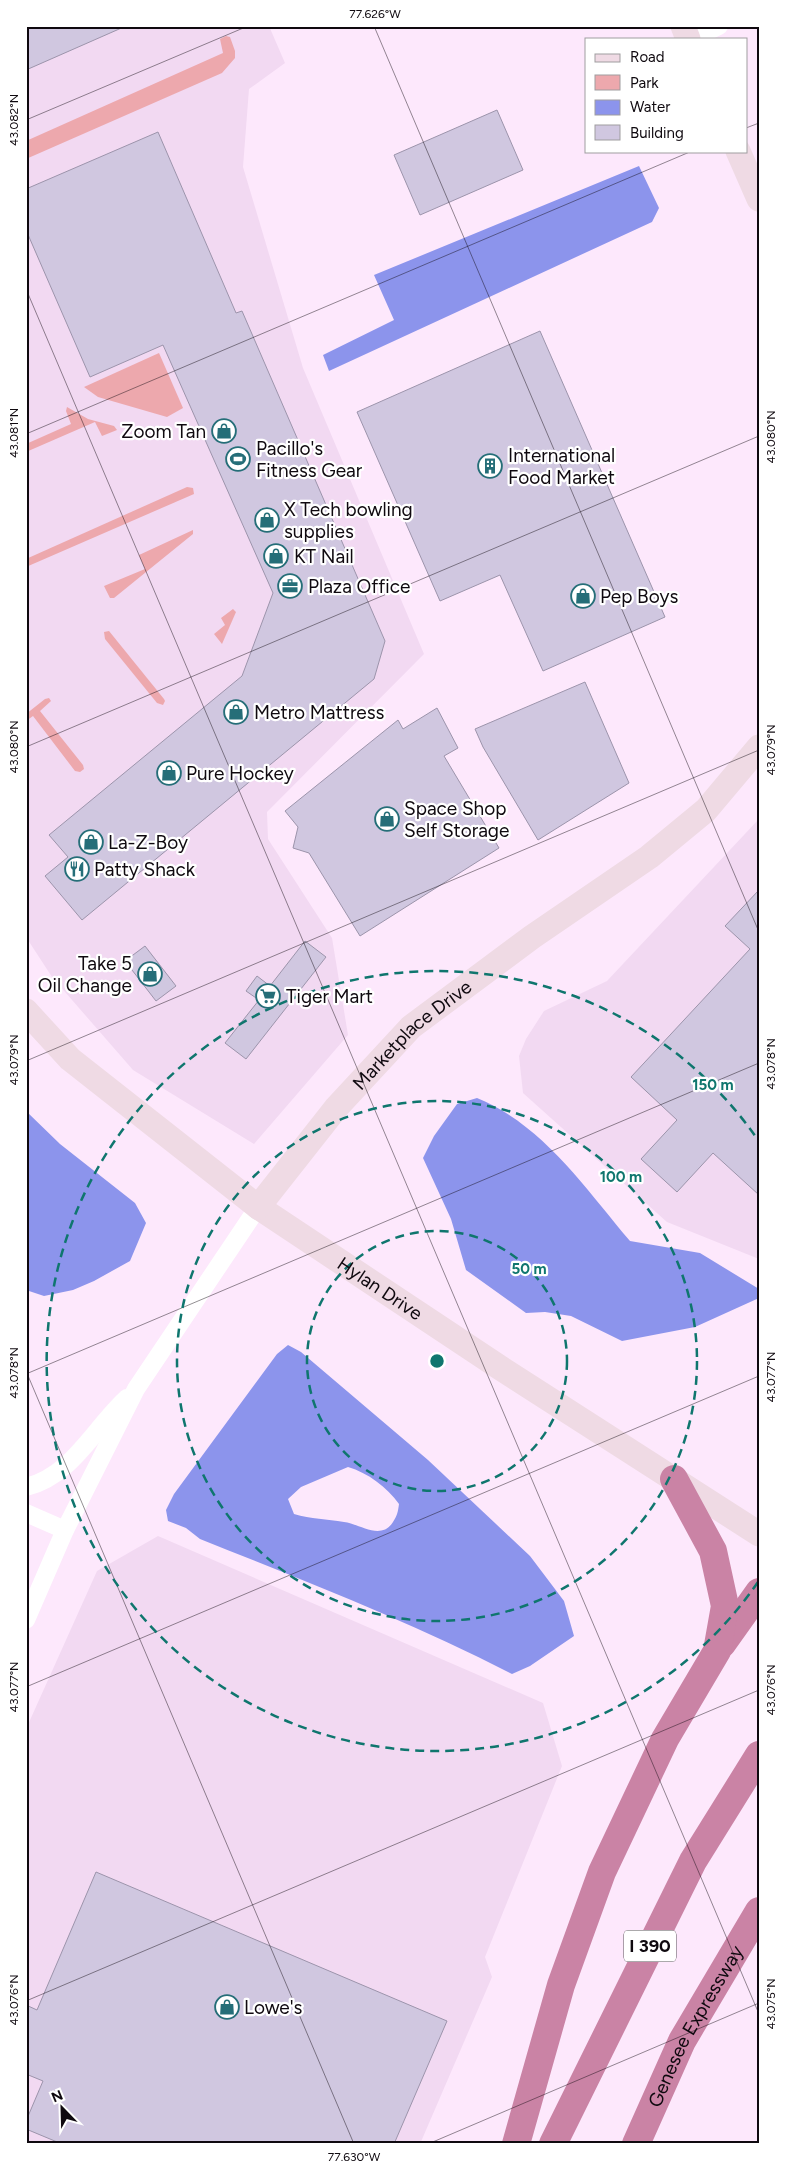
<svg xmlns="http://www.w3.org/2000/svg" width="785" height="2170" font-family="Figtree,sans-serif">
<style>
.built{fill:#f2d9f2}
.green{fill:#eda8ad}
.water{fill:#8c94ec;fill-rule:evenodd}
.building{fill:#d0c7e0;stroke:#9c94ab}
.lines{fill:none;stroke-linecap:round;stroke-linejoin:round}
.street{stroke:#fff;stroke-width:18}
.secondary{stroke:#efdae4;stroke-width:25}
.highway{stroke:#ca83a5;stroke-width:28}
.ticks{fill:none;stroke:#0f090f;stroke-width:1;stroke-opacity:0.45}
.ring{fill:none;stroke:#0f766e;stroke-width:2.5;stroke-dasharray:9 6}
.labels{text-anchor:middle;stroke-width:4.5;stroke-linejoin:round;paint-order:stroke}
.shield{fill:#fff;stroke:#575357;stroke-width:1}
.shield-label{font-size:18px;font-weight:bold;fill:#0f090f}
.poi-label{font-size:19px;fill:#0f090f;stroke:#fff;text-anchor:start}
.street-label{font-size:19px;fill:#0f090f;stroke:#fff}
.centre{fill:#0f766e;stroke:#fff;stroke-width:2.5}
.ring-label{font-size:15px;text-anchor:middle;font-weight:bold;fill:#0f766e;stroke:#fff;stroke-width:4.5;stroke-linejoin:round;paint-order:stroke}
.neatline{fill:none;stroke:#0f090f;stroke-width:2}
.ticks-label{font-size:12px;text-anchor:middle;fill:#0f090f}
</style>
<rect width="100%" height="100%" fill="#fde8fc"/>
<g class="built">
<polygon points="26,26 269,26 285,63 249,89 243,167 303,368 424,654 267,812 268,839 332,938 348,1035 254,1144 133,1070 52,977 26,937"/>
<polygon points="759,819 759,1259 667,1222 523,1093 519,1056 526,1039 544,1011 607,981"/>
<polygon points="158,1536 543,1703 562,1766 485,1957 492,1977 420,2144 26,2144 26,1729 97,1571"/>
</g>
<g class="green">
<polygon points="226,36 230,37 235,51 235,58 222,73 26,159 26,141 223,53 220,39"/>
<polygon points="159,353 183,408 167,417 98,397 84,387"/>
<polygon points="67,407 88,419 114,426 117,430 102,436 95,422 26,452 26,444 71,424 66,411"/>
<polygon points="187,487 193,488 194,494 26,567 26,559"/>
<polygon points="193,530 193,534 114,598 110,598 104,586 145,569 139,555"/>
<polygon points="233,609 236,612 222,644 214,634 225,625 221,618"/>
<polygon points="109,631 164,699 165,701 163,705 157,703 105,639 104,632"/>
<polygon points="49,698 51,701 40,711 83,765 84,769 80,772 75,771 33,716 26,721 26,714 45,699"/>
</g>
<g class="water">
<polygon points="639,166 659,208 652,222 329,371 323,355 394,320 374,275"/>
<path d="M477,1098c66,27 108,90 153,143l70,12 59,36v9l-64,29 -73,14 -51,-25 -26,-4 -19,1 -60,-43 -15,-51 -28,-61 11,-22 23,-32z"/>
<polygon points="26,1111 60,1144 135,1203 146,1223 130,1261 94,1281 73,1290 44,1296 26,1290"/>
<path d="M288,1345l13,7 127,108 102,96 34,45 10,35 -44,30 -18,8c-101,-52 -207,-93 -312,-135l-14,-11 -18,-7 -2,-11 8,-16 103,-140zM348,1467c20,6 39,20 51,37 -1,8 -2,12 -6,18 -12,19 -33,2 -49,0 -17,-3 -33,-3 -50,-8l-6,-15 13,-12z"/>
</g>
<g class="building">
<polygon points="26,26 126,26 26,70"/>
<polygon points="497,110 523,170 420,215 394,155"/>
<polygon points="158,132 236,313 242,311 385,641 374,679 82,920 45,876 68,857 49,835 242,676 273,593 163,345 90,377 26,230 26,189"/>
<polygon points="540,331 665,617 543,671 500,575 440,601 357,412"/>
<polygon points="585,682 629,783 538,840 483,747 475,729"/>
<polygon points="437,708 458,748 444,756 499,848 360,936 309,853 293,848 298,827 285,811 398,720 403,729"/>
<polygon points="759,890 759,1195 713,1153 677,1192 641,1159 677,1120 631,1077 750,949 725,926"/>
<polygon points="305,941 326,957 246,1059 225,1043 259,1000 246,991 257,976 270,986"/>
<polygon points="145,946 176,986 156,1001 125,961"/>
<polygon points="96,1872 447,2021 394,2144 62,2144 26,2129 26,2121 43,2081 26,2074 26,2005 37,2010"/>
</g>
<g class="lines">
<g class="street">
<polyline points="692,39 719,26"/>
<path d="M26,1487c46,-11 68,-59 101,-89"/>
<polyline points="26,1513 65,1530"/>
<polyline points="26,1620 65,1530 136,1389 258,1207"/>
</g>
<g class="secondary">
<polyline points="683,26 688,39"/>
<polyline points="738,151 759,199"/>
<path id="s1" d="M26,1011l44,48 188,148 241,160 260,167"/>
<path id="s2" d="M258,1207l78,-99 75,-81 121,-90 117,-80 57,-47 53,-63"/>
</g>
<g class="highway">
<polyline points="722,1644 759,1592"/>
<polyline points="516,2144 561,1985 602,1872 665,1739 717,1651 725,1606 713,1551 674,1479"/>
<polyline points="553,2144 693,1861 759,1755"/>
<path id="s3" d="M636,2144l46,-103 77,-130"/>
</g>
</g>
<path class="ticks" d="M374,26l385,906M26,120l222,-94M746,128l13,-5M26,289l733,1725M26,434l666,-283M26,747l733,-311M26,1061l733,-311M26,1371l328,773M26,1374l733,-311M26,1687l733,-311M26,2001l733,-311M428,2144l331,-141"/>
<g class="ring">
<circle cx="437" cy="1361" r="130"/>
<circle cx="437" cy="1361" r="260"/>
<path d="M758 1582A390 390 0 1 1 758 1140"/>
</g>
<defs>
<g id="shop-ring" transform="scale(1.25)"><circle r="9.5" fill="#fff" stroke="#256e78" stroke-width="1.5"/><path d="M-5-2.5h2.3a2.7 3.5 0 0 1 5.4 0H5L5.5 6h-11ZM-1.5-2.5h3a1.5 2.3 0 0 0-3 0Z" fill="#256e78"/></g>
<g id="stadium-ring" transform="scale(1.25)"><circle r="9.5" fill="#fff" stroke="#256e78" stroke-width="1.5"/><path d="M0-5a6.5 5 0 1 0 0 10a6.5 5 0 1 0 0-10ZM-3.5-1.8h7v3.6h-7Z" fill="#256e78"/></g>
<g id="building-ring" transform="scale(1.25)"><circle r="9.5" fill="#fff" stroke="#256e78" stroke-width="1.5"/><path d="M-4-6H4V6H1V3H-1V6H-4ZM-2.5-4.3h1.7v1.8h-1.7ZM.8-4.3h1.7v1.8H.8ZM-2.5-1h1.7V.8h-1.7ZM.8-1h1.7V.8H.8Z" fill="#256e78"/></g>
<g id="office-ring" transform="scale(1.25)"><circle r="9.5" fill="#fff" stroke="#256e78" stroke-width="1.5"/><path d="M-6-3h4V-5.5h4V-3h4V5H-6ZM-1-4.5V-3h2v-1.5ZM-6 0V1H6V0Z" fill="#256e78"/></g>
<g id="restaurant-ring" transform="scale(1.25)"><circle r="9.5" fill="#fff" stroke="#256e78" stroke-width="1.5"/><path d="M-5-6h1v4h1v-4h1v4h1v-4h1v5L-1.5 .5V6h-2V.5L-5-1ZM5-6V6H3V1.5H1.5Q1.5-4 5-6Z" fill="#256e78"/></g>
<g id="supermarket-ring" transform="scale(1.25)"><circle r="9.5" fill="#fff" stroke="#256e78" stroke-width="1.5"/><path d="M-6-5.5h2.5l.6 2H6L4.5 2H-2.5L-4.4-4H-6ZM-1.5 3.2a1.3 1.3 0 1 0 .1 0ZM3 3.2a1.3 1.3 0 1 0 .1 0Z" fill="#256e78"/></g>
</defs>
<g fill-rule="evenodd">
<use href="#shop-ring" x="224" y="431"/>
<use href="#stadium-ring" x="238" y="459"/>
<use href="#building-ring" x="490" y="466"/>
<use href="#shop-ring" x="267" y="520"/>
<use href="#shop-ring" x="276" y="556"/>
<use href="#office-ring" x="290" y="586"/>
<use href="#shop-ring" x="583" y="596"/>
<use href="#shop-ring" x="236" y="712"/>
<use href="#shop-ring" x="169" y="773"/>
<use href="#shop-ring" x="387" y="819"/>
<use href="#shop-ring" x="91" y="842"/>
<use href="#restaurant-ring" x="77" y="869"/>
<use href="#shop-ring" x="150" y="974"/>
<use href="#supermarket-ring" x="268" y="996"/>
<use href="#shop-ring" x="227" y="2007"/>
</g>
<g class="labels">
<rect class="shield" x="624" y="1930.5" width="52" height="31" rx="4"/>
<g class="shield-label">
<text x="650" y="1952">I 390</text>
</g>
<g class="poi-label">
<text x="206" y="438" text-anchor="end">Zoom Tan</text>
<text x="256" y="455">Pacillo's<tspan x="256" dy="22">Fitness Gear</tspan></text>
<text x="508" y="462">International<tspan x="508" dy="22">Food Market</tspan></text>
<text x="284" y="516">X Tech bowling<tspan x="284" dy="22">supplies</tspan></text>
<text x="294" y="563">KT Nail</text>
<text x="308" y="593">Plaza Office</text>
<text x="600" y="603">Pep Boys</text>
<text x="254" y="719">Metro Mattress</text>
<text x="186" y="780">Pure Hockey</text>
<text x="404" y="815">Space Shop<tspan x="404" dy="22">Self Storage</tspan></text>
<text x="108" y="849">La-Z-Boy</text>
<text x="94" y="876">Patty Shack</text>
<text x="132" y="970" text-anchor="end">Take 5<tspan x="132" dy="22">Oil Change</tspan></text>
<text x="286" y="1003">Tiger Mart</text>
<text x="244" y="2014">Lowe's</text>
</g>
<g class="street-label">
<text dy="7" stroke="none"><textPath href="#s2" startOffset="232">Marketplace Drive</textPath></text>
<text dy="7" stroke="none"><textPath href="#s1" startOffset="451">Hylan Drive</textPath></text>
<text dy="7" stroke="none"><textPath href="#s3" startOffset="132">Genesee Expressway</textPath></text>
</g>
</g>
<circle cx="437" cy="1361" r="8" class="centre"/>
<g class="ring-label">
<text x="713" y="1090">150 m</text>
<text x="621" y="1182">100 m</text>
<text x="529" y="1274">50 m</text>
</g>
<rect width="785" height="2170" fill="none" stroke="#ffffff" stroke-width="55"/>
<rect x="585" y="38" width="162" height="115" fill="#ffffff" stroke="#9f9d9f"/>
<rect x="595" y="54" width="25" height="8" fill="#efdae4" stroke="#9f9d9f"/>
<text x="630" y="62" font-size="15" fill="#0f090f">Road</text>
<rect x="595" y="75" width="25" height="15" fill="#eda8ad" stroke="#9f9d9f"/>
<text x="630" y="88" font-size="15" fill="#0f090f">Park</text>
<rect x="595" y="100" width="25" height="15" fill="#8c94ec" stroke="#9f9d9f"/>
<text x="630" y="112" font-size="15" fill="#0f090f">Water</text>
<rect x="595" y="125" width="25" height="15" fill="#d0c7e0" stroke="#9f9d9f"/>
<text x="630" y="138" font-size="15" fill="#0f090f">Building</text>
<g transform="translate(62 2108) rotate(337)" stroke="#ffffff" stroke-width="4" paint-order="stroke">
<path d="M0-4L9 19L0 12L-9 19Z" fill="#0f090f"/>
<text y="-8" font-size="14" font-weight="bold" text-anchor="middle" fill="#0f090f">N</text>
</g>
<rect x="28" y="28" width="730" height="2114" class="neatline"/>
<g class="ticks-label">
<text x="375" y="18">77.626°W</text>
<text transform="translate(14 120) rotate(-90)" y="4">43.082°N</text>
<text transform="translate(14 433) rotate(-90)" y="4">43.081°N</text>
<text transform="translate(771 437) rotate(-90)" y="4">43.080°N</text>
<text transform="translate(14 747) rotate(-90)" y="4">43.080°N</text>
<text transform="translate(771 750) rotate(-90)" y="4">43.079°N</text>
<text transform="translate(14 1060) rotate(-90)" y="4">43.079°N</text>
<text transform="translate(771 1064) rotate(-90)" y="4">43.078°N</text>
<text transform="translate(14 1373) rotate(-90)" y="4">43.078°N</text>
<text transform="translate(771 1377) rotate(-90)" y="4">43.077°N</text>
<text transform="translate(14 1687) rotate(-90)" y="4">43.077°N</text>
<text transform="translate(771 1690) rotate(-90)" y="4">43.076°N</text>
<text transform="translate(14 2000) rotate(-90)" y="4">43.076°N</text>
<text transform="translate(771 2004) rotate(-90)" y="4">43.075°N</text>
<text x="354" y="2161">77.630°W</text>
</g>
</svg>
